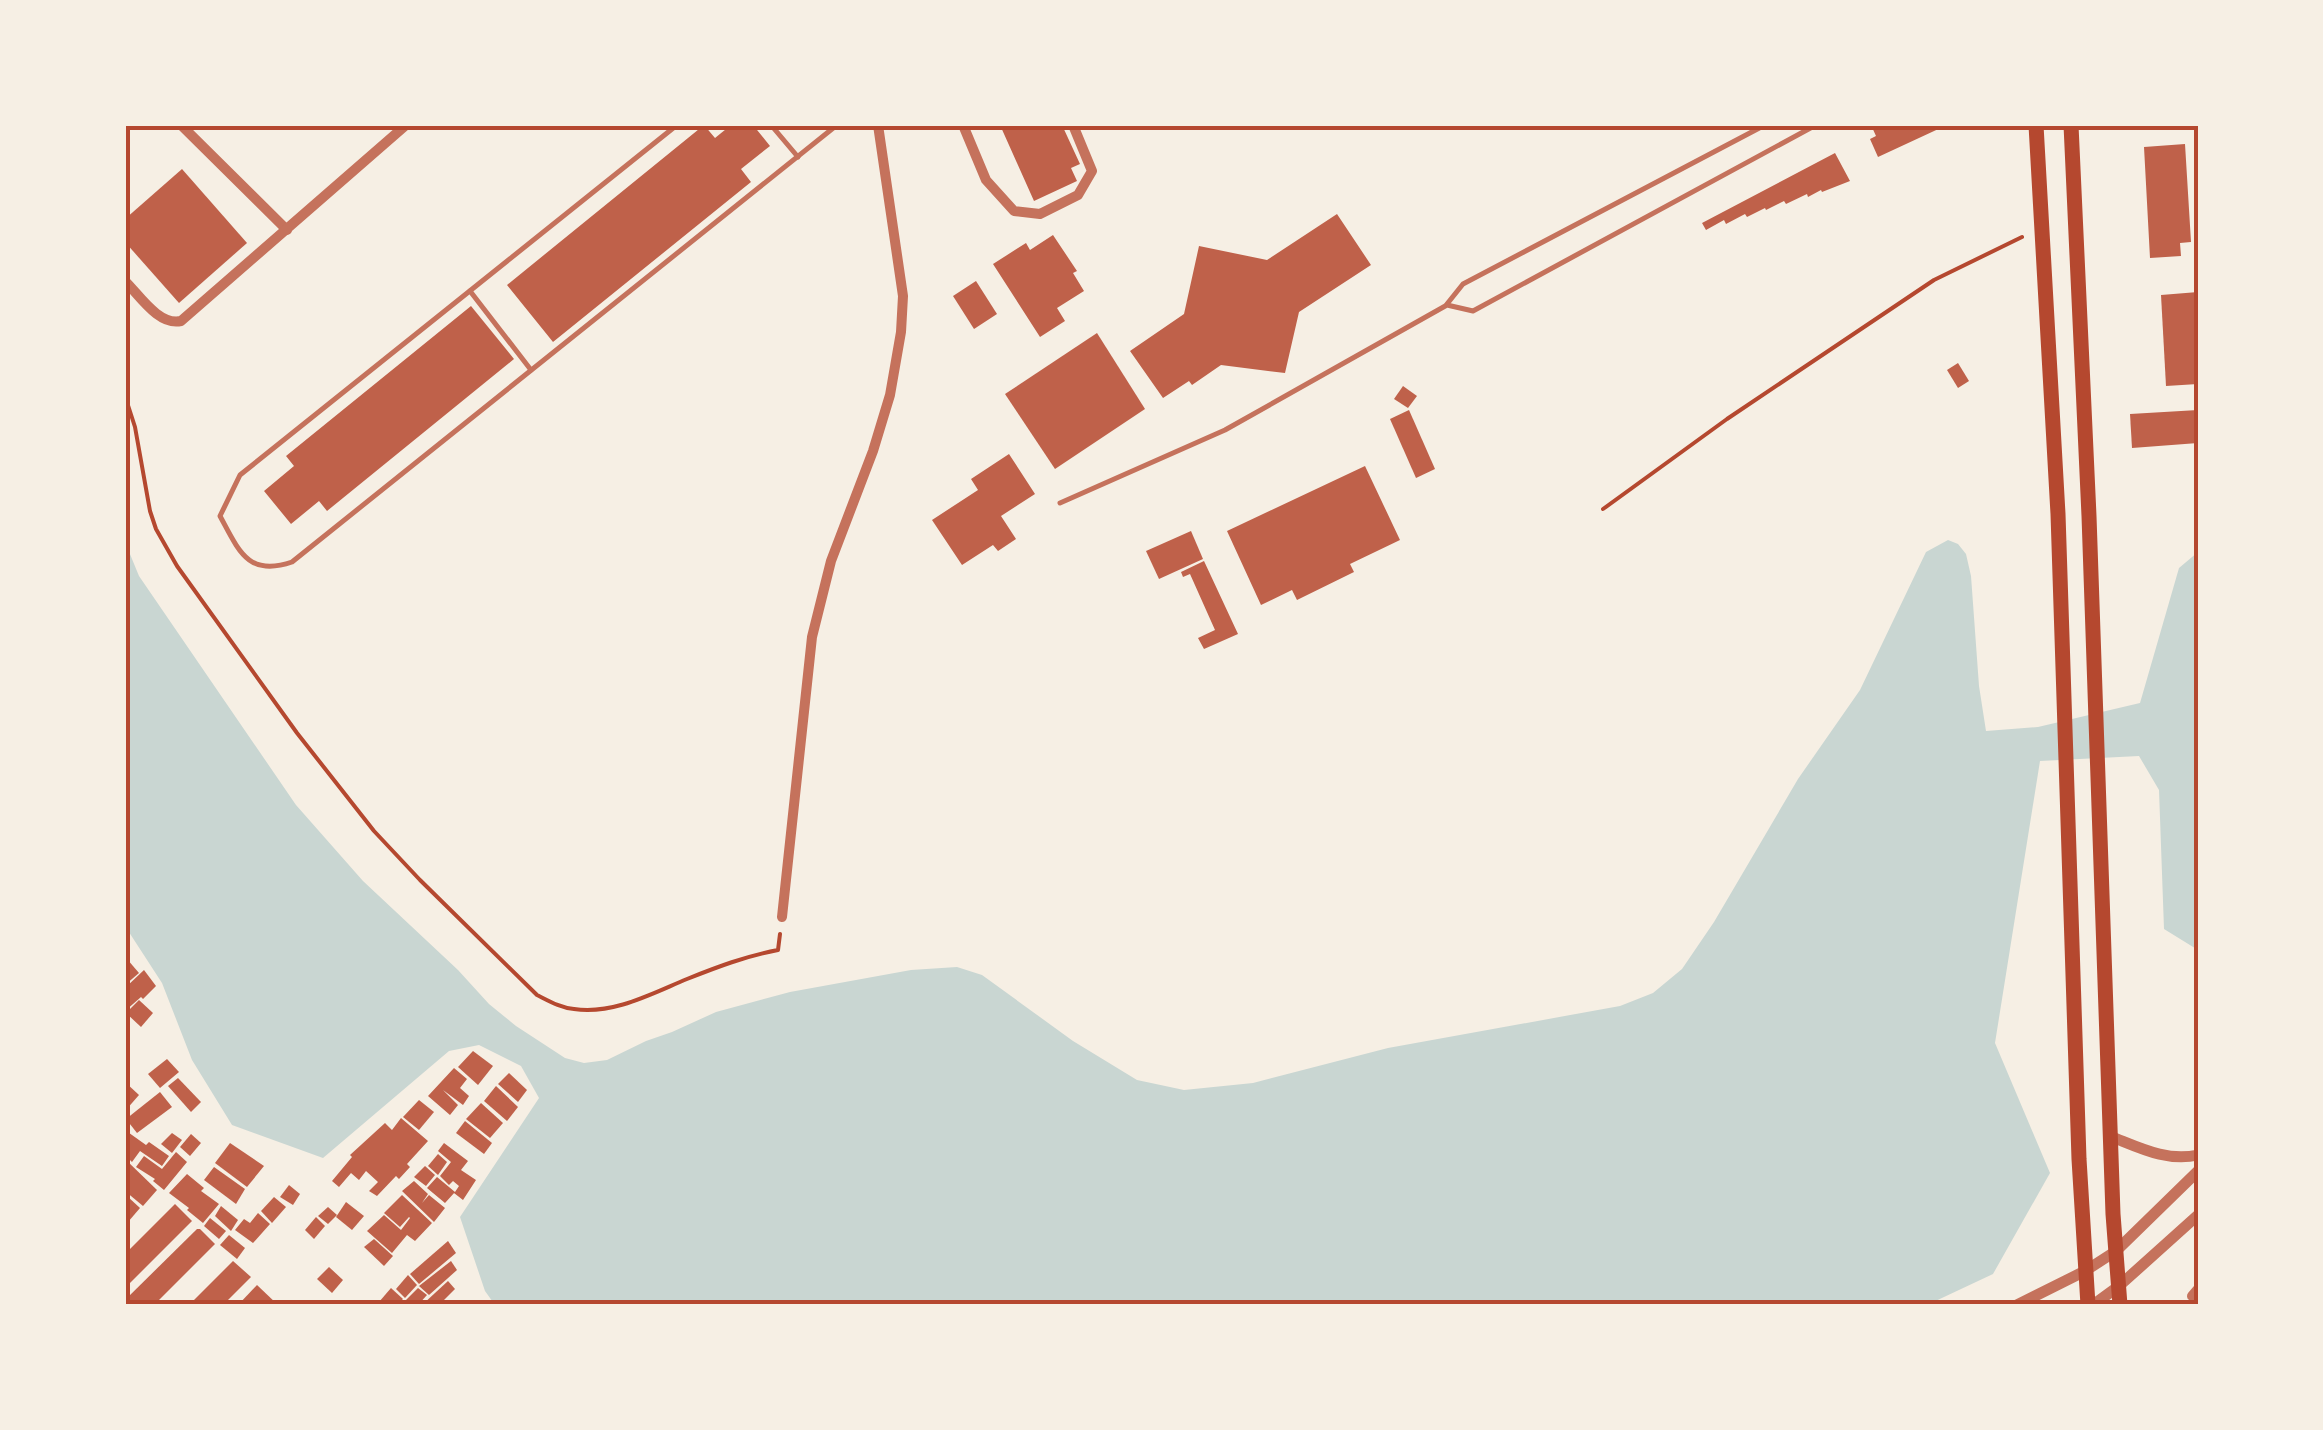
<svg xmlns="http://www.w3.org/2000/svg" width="2323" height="1430" font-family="Mulish,sans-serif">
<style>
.water{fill:#c9d6d2}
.building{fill:#bf614a}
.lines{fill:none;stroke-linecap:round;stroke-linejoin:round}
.path{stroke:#b5482f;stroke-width:4}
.service{stroke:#c5725c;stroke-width:5}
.minor{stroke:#c5725c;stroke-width:10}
.tertiary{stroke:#c5725c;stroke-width:11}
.primary{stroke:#b5482f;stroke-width:15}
.neatline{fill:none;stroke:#b5482f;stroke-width:4}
</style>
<rect width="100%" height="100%" fill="#f6efe4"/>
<polygon class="water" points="1948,540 1958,544 1966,554 1971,576 1979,686 1986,731 2038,727 2140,703 2179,568 2198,552 2198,950 2164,929 2159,790 2139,756 2040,761 1995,1043 2050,1173 1993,1274 1927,1305 495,1305 485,1291 460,1217 539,1098 521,1066 479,1045 449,1051 323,1158 232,1125 192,1060 162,983 125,926 125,542 139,576 296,805 363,881 458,970 489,1004 516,1026 565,1058 584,1063 607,1060 646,1041 672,1032 716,1012 790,992 911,970 957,967 982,975 1073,1041 1137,1080 1184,1090 1253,1083 1388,1048 1620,1006 1653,993 1682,969 1714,922 1798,779 1860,690 1926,552"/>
<g class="building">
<polygon points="704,125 715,138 731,125 753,125 770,146 741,169 751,182 553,342 507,285"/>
<polygon points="1000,125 1062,125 1080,164 1071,168 1077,181 1034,201"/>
<polygon points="1871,125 1947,125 1878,157 1870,139 1876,136"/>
<polygon points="2185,144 2191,242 2180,243 2181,256 2150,258 2144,147"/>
<polygon points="1835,153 1850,181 1822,192 1821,190 1808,197 1807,194 1786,204 1784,201 1766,210 1765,208 1747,217 1745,214 1726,224 1724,220 1706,230 1702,223"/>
<polygon points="182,169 247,243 179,303 125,242 125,219"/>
<polygon points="1337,214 1371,265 1299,312 1285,373 1221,365 1192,385 1189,381 1163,398 1130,351 1184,314 1199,246 1267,260"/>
<polygon points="1053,235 1077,271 1073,273 1084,291 1057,308 1065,321 1040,337 993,264 1026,243 1030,250"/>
<polygon points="976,281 997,314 974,329 953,296"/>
<polygon points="2198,292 2198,384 2166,386 2161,295"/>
<polygon points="471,306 514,359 327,511 319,501 291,524 264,491 294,466 286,456"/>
<polygon points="1097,333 1145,409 1055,469 1005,394"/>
<polygon points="1958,363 1969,381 1958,388 1947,370"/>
<polygon points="1403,386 1417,396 1408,408 1394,399"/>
<polygon points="1409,410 1435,469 1416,478 1390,419"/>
<polygon points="2198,410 2198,443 2132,448 2130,414"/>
<polygon points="1009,454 1035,494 1001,516 1016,539 998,551 993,545 962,565 932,520 978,490 971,479"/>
<polygon points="1365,466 1400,540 1350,564 1354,572 1297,600 1292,590 1261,605 1227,531"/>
<polygon points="1191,531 1203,559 1159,579 1146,551"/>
<polygon points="1204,561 1238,634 1204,649 1198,638 1215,630 1190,574 1183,577 1181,572"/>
<polygon points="127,959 139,973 125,985 125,960"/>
<polygon points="144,970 156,986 143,999 141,997 125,1011 125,988"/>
<polygon points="139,1000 153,1013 141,1027 126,1013"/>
<polygon points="473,1051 493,1066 478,1085 458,1067"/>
<polygon points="167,1059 179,1072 160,1088 148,1074"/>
<polygon points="454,1068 467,1079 460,1088 469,1096 463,1105 443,1090 458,1105 450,1115 428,1096"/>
<polygon points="509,1073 527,1090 518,1102 498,1084"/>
<polygon points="178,1078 201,1102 191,1112 168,1086"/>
<polygon points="125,1082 139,1095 125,1111"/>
<polygon points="496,1086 518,1107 507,1121 484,1101"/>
<polygon points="160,1092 172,1107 137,1133 126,1119"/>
<polygon points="419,1100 434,1112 419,1130 403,1117"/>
<polygon points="481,1103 503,1123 490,1138 466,1119"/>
<polygon points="401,1118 428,1141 407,1164 410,1167 399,1179 396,1176 377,1196 369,1191 378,1182 366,1171 359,1180 351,1173 339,1187 332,1181 352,1157 350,1155 385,1123 392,1130"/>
<polygon points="465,1121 492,1143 484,1154 456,1133"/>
<polygon points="125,1130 146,1145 149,1142 169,1156 162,1166 140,1151 132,1162 125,1155"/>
<polygon points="172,1133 182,1140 172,1153 161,1144"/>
<polygon points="191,1134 201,1143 190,1156 180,1147"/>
<polygon points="230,1143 264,1166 247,1187 215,1163"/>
<polygon points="444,1143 468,1161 461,1170 476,1180 463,1200 454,1193 455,1192 445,1203 427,1188 437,1177 455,1192 459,1186 453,1181 449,1185 440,1176 451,1162 438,1151"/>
<polygon points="176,1152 187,1162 164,1190 153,1181 155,1179 136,1167 144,1156 162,1169"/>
<polygon points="438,1154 447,1162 438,1175 428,1166"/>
<polygon points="125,1159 157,1190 143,1206 125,1191"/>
<polygon points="425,1166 435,1175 426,1186 414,1177"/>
<polygon points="214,1167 245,1189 236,1204 204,1180"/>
<polygon points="187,1174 204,1188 201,1191 219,1204 203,1223 187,1210 189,1208 169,1193"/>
<polygon points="414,1181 428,1194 422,1203 429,1195 445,1208 434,1222 402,1191"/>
<polygon points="289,1185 300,1194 293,1205 280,1197"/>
<polygon points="402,1195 432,1223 415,1241 407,1235 392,1253 367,1231 384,1215 401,1230 410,1218 409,1217 400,1227 384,1213"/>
<polygon points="127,1196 140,1208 128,1222 125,1219"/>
<polygon points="274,1197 286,1207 272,1223 261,1211"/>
<polygon points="346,1202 364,1216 352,1230 336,1217"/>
<polygon points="175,1204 192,1221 125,1288 125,1254"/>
<polygon points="221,1206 238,1220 231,1231 215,1216"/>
<polygon points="328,1207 337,1215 328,1224 318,1216"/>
<polygon points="258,1213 270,1224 253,1243 235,1230 244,1219 250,1223"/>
<polygon points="316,1217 325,1226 314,1239 305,1230"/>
<polygon points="210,1218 226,1231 219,1239 204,1226"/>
<polygon points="197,1229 200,1229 215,1244 154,1305 125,1305 125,1300"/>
<polygon points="229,1235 245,1248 237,1259 220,1245"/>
<polygon points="374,1239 393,1256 384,1266 364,1247"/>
<polygon points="448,1241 456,1253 419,1284 410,1274"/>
<polygon points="233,1261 251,1277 223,1305 189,1305"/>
<polygon points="451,1261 457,1270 429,1295 419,1286"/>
<polygon points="329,1267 343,1280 332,1293 317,1279"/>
<polygon points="408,1275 417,1285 405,1298 396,1289"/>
<polygon points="448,1281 455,1289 439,1305 422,1305"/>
<polygon points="257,1285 278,1305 238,1305"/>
<polygon points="391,1288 403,1299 397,1305 382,1305 379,1302"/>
<polygon points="418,1288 427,1295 418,1305 401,1305"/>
</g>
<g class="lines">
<g class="path">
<path d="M125,396l10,31 15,84 6,18 21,37 120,167 77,98 46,49 117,115c12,6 24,13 37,14 39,6 79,-16 113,-30 30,-12 59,-23 91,-29l2,-16"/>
<polyline points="1603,509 1727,419 1934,280 2022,237"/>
</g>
<g class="service">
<path d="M677,125l-437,350 -20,41c19,35 28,61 72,46l545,-437"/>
<polyline points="771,125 798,157"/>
<polyline points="470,291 531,370"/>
<polyline points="1447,304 1463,284 1765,125"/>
<polyline points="1060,503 1225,430 1447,305 1473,311 1816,125"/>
</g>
<g class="minor">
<polyline points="181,125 287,230"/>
<polyline points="963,125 986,180 1014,211 1040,214 1078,195 1092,171 1073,125"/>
<path d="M125,281c15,15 34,45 56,40l225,-196"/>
<polyline points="782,917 812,637 831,561 873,451 890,395 901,332 903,296 878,125"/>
<polyline points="2198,1289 2192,1296 2198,1301"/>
</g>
<g class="tertiary">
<path d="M2112,1137c28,11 55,25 86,18"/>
<polyline points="2017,1305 2085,1271 2116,1251 2198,1171"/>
<polyline points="2093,1305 2119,1286 2198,1215"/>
</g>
<g class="primary">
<polyline points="2036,125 2058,514 2079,1159 2088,1305"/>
<polyline points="2071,125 2089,516 2113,1214 2120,1305"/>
</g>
</g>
<rect width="2323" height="1430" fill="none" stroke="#f6efe4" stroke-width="255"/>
<rect x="128" y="128" width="2068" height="1174" class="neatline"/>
</svg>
